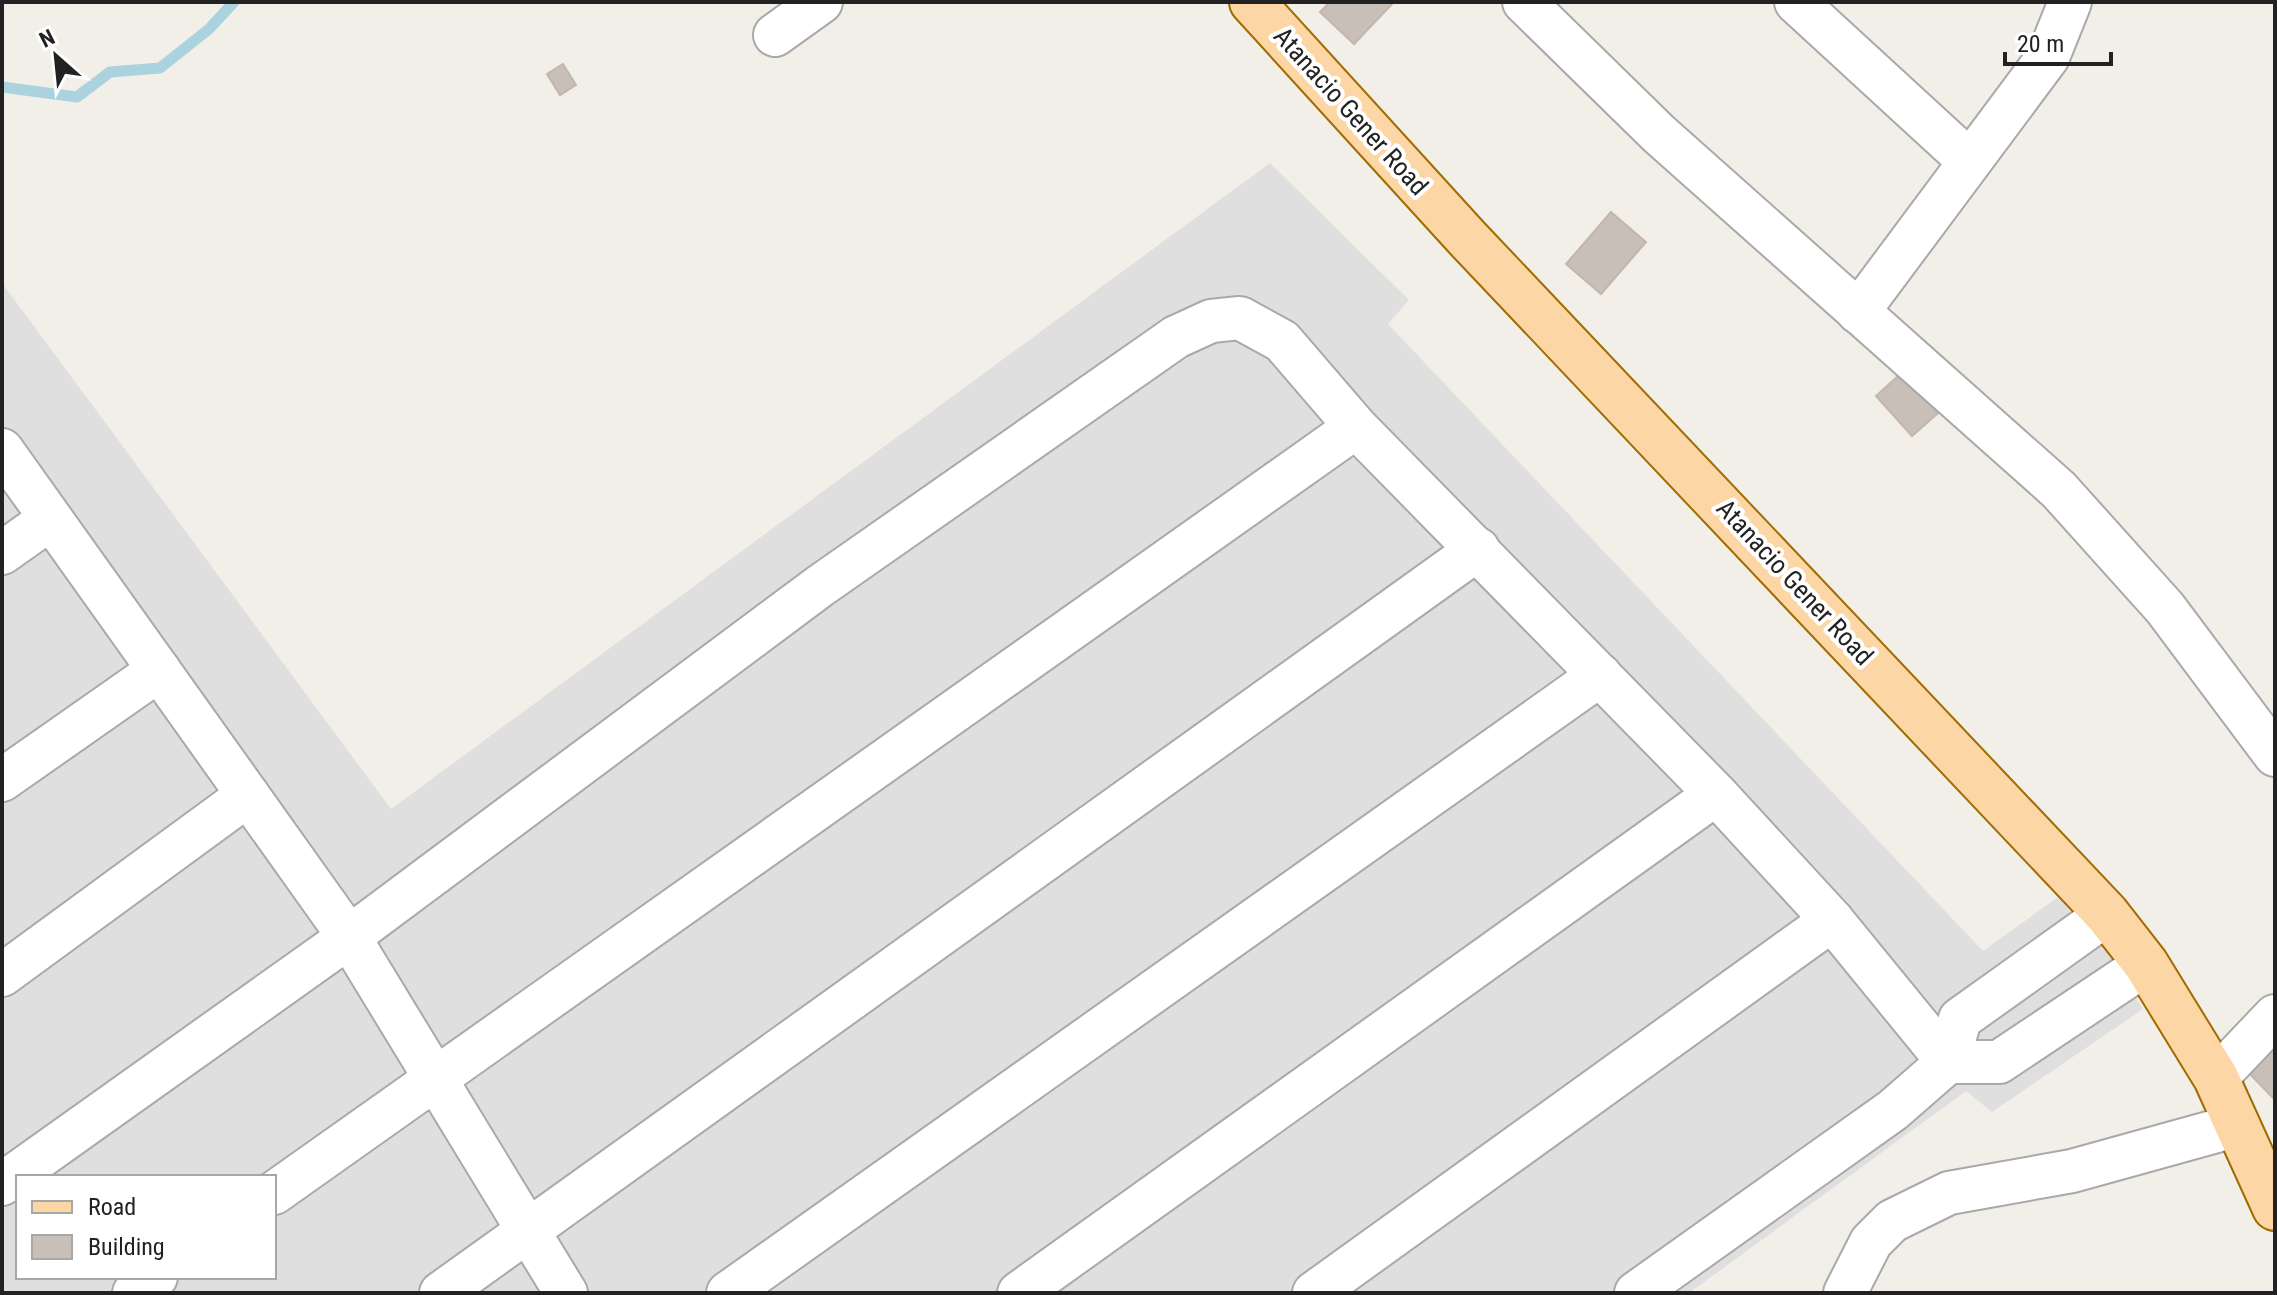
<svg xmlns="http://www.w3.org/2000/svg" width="2277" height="1295" font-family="'Roboto Condensed',sans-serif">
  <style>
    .residential { fill: #e0dfdf; fill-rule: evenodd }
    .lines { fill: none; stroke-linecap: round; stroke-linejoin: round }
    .stream { stroke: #aad3df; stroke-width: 11 }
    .building { fill: #c7bfb8; stroke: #c4b6ab; stroke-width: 2 }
    .minor-casing { stroke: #a9a9a9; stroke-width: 46 }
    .major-casing { stroke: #a06b00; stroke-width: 48 }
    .minor { stroke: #fff; stroke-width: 42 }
    .major { stroke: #fcd6a4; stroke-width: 44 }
    .labels { text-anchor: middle; stroke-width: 8; stroke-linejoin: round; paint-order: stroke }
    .street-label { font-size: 26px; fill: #222; stroke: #fff }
  </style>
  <rect width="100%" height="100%" fill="#f2efe9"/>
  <path class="residential" d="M1270,163L1409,300L1388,324L1983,951L2068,890L2143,1009L1992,1112L1966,1091L1689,1293H2V283L391,809ZM18,1177H274V1277H18Z"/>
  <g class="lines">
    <path class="stream" d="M2,87L77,97L110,72L160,68L209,29L234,2"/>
  </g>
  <g class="building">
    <path d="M1330,2H1392L1393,3L1354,44L1320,12Z"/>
    <path d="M563,64L576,85L560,95L547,74Z"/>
    <path d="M1611,212L1646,242L1601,294L1566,264Z"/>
    <path d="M1908,367L1945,407L1912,436L1876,396Z"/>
    <path d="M2275,1044V1100L2247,1071Z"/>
  </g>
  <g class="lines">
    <defs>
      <g id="minor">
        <path d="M1524,2L1659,134L2059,490L2165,608L2275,755"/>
        <path d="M1796,2L1968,160"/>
        <path d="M775,35L821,2"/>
        <path d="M1858,312L2048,57L2070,2"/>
        <path d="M2,450L349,937L566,1293"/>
        <path d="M2,553L50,519"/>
        <path d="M2,780L159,670"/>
        <path d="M2,975L248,795"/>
        <path d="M1948,1062H1999L2146,964"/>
        <path d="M2216,1078L2275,1016"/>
        <path d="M2,1184L349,937L820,586L1176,337L1211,321L1240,318L1282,341L1356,427L1716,794L1832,920L1948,1062"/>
        <path d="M274,1193L1356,427"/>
        <path d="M134,1293L156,1277"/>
        <path d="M441,1293L1478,549"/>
        <path d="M728,1293L1600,675"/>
        <path d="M1019,1293L1716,794"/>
        <path d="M1314,1293L1832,920"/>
        <path d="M1636,1293L1893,1110L1948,1062L1960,1019L2107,914"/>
        <path d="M1845,1293L1871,1242L1892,1221L1949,1193L2072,1171L2238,1125"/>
      </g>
      <path id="major" d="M1252,2L1467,238L2107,914L2146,964L2216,1078L2275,1208"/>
    </defs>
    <use href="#minor" class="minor-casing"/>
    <use href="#major" class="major-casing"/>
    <use href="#minor" class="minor"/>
    <use href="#major" class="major"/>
  </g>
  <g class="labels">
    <g class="street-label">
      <text transform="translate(1351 111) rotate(48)" y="9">Atanacio Gener Road</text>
      <text transform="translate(1795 582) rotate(47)" y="9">Atanacio Gener Road</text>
    </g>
  </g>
  <rect width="2277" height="1295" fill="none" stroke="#222222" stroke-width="8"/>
  <rect x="16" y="1175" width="260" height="104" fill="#ffffff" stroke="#a7a7a7" stroke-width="2"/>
  <rect x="32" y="1201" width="40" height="12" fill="#fcd6a4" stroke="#a7a7a7" stroke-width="2"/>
  <text x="88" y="1215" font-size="24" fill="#222222">Road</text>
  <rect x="32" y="1235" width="40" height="24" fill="#c7bfb8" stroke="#a7a7a7" stroke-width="2"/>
  <text x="88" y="1255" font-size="24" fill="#222222">Building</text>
  <g transform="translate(56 56) rotate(333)" stroke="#ffffff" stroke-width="6" paint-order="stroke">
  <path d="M0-6L14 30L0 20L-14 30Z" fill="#222222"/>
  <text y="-12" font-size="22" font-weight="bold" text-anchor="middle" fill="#222222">N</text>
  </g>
  <path d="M2005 52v12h106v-12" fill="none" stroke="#222222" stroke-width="4"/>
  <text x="2017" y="52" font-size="24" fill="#222222" stroke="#ffffff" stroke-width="6" paint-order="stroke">20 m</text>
</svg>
